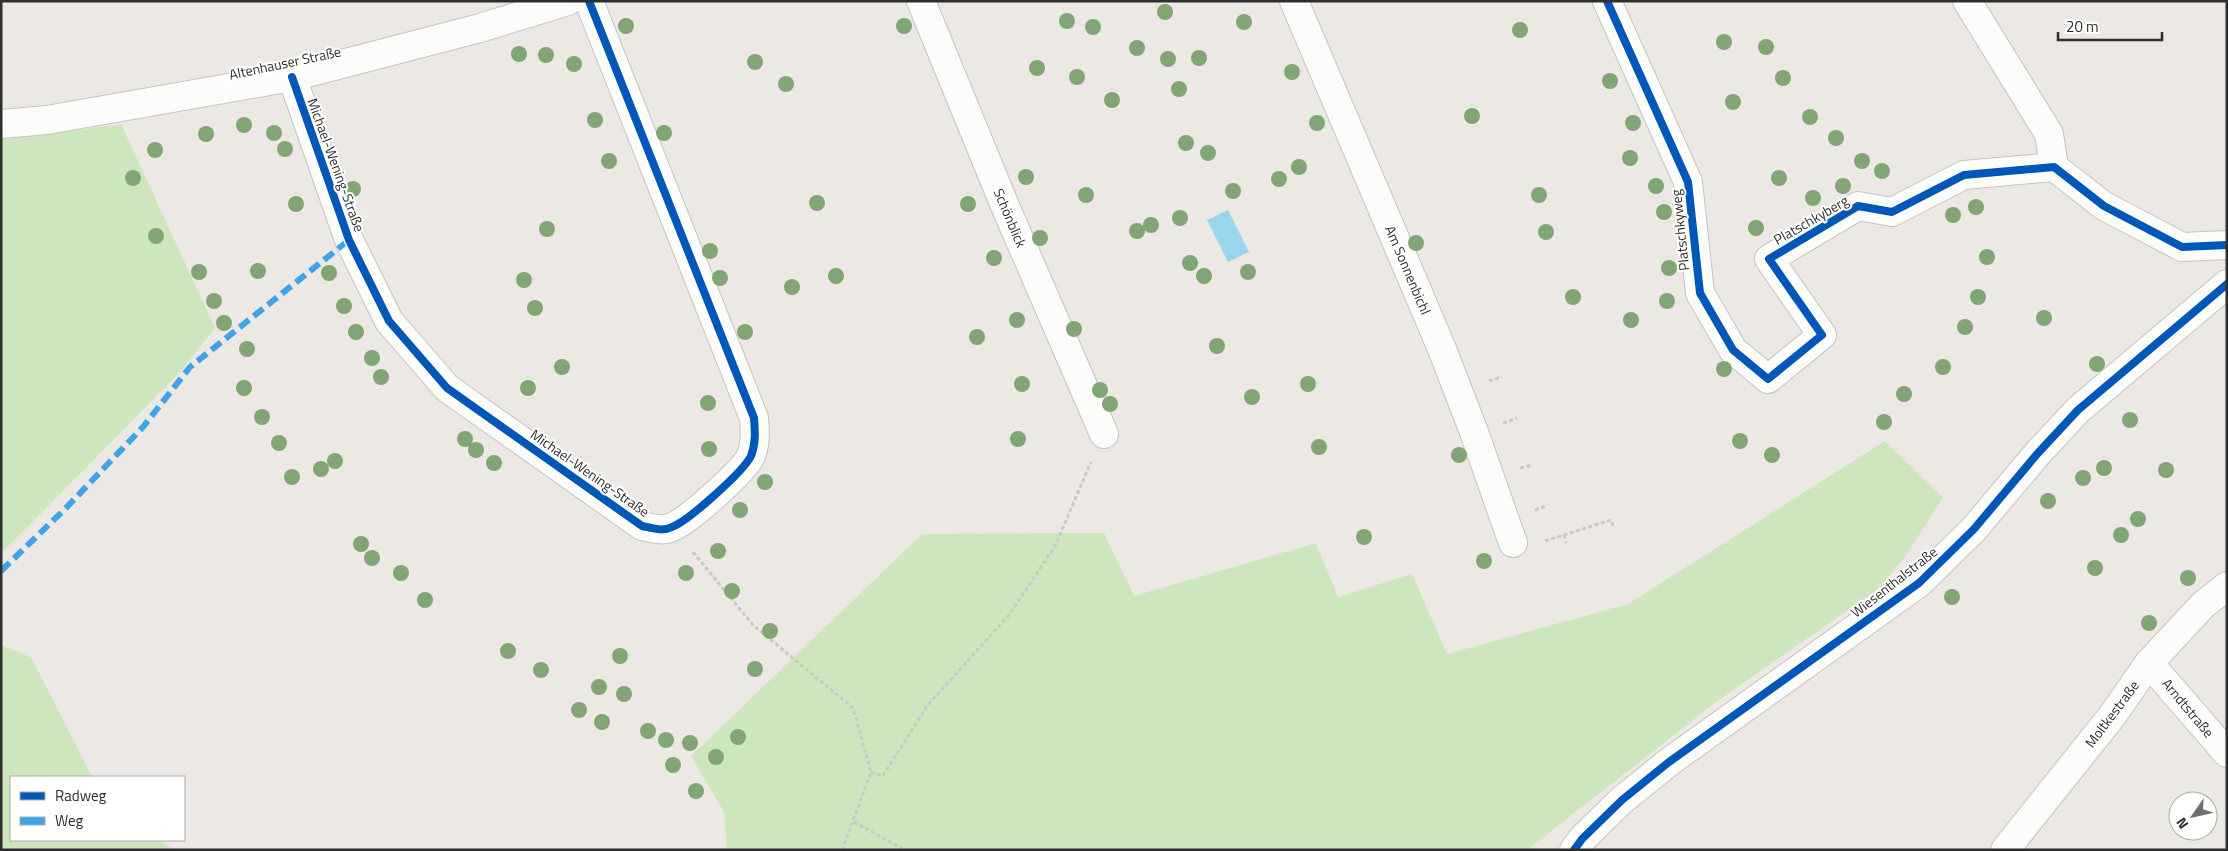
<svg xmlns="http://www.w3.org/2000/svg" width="2228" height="851" font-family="'Titillium Web',sans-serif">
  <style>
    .green { fill: #cee6be }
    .water { fill: #99d6ec }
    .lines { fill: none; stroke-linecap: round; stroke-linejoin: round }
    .minor-casing { stroke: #c5c4c5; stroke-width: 30 }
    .path { stroke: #c9c9c8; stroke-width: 3; stroke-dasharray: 4 2.5; stroke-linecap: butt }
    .minor { stroke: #fcfcfb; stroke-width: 28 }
    .quiet { stroke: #3ea3eb; stroke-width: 6; stroke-dasharray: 12 6; stroke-linecap: butt }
    .cycleway-casing { stroke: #fff; stroke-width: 11 }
    .cycleway { stroke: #0057b8; stroke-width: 8 }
    .tree { fill: #82a575 }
    .labels { text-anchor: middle; stroke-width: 4; stroke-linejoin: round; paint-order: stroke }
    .street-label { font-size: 14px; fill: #2e2e2e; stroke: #fff }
  </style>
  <rect width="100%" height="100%" fill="#ece8e4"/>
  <g class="green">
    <path d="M121,124L215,328L180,372L1,554V138L44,135Z"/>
    <path d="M1885,441L1943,498L1905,557L1887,579L1874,592L1716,702L1527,850H727L724,812L691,756L922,534L1104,533L1134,596L1316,543L1338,597L1412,574L1447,654L1628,604Z"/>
    <path d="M1,645L31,657L92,777H11V840H159L174,850H1Z"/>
  </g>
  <path class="water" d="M1228,210L1249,252L1228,262L1207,220Z"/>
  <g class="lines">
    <defs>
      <g id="minor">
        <path d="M921,1L1005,206L1104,434"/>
        <path d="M1294,1L1442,349L1474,432L1513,543"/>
        <path d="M1607,1L1688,182L1700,293L1733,350L1768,379L1822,335L1769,259L1858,206L1892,212L1964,175L2054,167L2104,206L2182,247L2227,245"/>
        <path d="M1967,1L2049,134L2054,167"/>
        <path d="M292,77L349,240L389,321L447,388L642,526C652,528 662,532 672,527C688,521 743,472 751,456C756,443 755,431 754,418L589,1"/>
        <path d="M1,124L47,120L292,77L480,28L568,1"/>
        <path d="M2149,663L2227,753"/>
        <path d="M1574,850L1582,839L1622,800L1669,762L1919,583L1974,529L2038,453L2078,410L2227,284"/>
        <path d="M2005,850L2112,716L2149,663L2203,605L2227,586"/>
      </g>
    </defs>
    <use href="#minor" class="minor-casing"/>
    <g class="path">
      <path d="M1489,381L1502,377"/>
      <path d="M1503,423L1517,418"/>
      <path d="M1520,468L1532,465"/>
      <path d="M1535,510L1546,506"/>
      <path d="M1564,535L1566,543"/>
      <path d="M1545,541L1611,520L1614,527"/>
      <path d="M693,552L753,625L853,708L871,772L842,850"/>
      <path d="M871,772L883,776L927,706L1009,615L1055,546L1091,462"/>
      <path d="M854,822L905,850"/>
    </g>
    <use href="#minor" class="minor"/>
    <path class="quiet" d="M1,571L65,509L143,427L190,367L349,240"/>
    <defs>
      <g id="cycleway">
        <path d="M1607,1L1688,182L1700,293L1733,350L1768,379L1822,335L1769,259L1858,206L1892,212L1964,175L2054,167L2104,206L2182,247L2227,245"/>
        <path d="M292,77L349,240L389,321L447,388L642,526C652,528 662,532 672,527C688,521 743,472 751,456C756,443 755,431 754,418L589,1"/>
        <path d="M1574,850L1582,839L1622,800L1669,762L1919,583L1974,529L2038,453L2078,410L2227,284"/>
      </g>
    </defs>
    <use href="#cycleway" class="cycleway-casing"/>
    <use href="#cycleway" class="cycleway"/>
  </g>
  <g class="tree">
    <circle cx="1165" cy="12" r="8"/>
    <circle cx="1067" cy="21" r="8"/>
    <circle cx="1244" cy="22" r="8"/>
    <circle cx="626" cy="26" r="8"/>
    <circle cx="904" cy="26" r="8"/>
    <circle cx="1093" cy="27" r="8"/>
    <circle cx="1520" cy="30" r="8"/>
    <circle cx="1724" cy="42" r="8"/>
    <circle cx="1766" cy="47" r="8"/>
    <circle cx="1137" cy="48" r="8"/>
    <circle cx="519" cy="54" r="8"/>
    <circle cx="546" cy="55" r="8"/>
    <circle cx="1199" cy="58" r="8"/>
    <circle cx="1168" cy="59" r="8"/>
    <circle cx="755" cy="62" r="8"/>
    <circle cx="574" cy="64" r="8"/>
    <circle cx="1037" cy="68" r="8"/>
    <circle cx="1292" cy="72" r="8"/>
    <circle cx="1077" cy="77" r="8"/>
    <circle cx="1783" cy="78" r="8"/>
    <circle cx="1610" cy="81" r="8"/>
    <circle cx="786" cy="84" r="8"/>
    <circle cx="1179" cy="89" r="8"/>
    <circle cx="1112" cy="100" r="8"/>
    <circle cx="1733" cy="102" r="8"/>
    <circle cx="1472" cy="116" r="8"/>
    <circle cx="1810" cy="117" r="8"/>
    <circle cx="595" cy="120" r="8"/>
    <circle cx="1317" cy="123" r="8"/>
    <circle cx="1633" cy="123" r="8"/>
    <circle cx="244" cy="125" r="8"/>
    <circle cx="274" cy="133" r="8"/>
    <circle cx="664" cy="133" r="8"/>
    <circle cx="206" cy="134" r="8"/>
    <circle cx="1836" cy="138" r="8"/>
    <circle cx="1186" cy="143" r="8"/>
    <circle cx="285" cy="149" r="8"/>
    <circle cx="155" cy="150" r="8"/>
    <circle cx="1208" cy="153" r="8"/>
    <circle cx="1630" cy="158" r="8"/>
    <circle cx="609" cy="161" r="8"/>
    <circle cx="1862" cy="161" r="8"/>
    <circle cx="1299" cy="167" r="8"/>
    <circle cx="1882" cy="171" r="8"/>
    <circle cx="1026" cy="177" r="8"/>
    <circle cx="133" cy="178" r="8"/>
    <circle cx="1779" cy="178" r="8"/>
    <circle cx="1279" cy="179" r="8"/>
    <circle cx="1656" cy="186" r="8"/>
    <circle cx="1843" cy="186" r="8"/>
    <circle cx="353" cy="189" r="8"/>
    <circle cx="1233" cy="191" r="8"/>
    <circle cx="1086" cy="195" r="8"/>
    <circle cx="1539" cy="195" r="8"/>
    <circle cx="1813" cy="198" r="8"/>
    <circle cx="817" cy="203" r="8"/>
    <circle cx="296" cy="204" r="8"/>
    <circle cx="968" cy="204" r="8"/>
    <circle cx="1976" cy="207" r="8"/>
    <circle cx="1664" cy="212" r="8"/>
    <circle cx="1953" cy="215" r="8"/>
    <circle cx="1180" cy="218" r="8"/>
    <circle cx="1151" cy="225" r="8"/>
    <circle cx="1756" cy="228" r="8"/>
    <circle cx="547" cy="229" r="8"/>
    <circle cx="1137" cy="231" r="8"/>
    <circle cx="1546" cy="232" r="8"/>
    <circle cx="156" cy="236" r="8"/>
    <circle cx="1040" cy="238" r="8"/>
    <circle cx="1416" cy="243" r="8"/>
    <circle cx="710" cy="251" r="8"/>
    <circle cx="1987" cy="257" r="8"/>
    <circle cx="994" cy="258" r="8"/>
    <circle cx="1190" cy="263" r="8"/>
    <circle cx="1669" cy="268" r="8"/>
    <circle cx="258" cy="271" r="8"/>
    <circle cx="199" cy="272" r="8"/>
    <circle cx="1248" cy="272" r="8"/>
    <circle cx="329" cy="273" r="8"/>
    <circle cx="836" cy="276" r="8"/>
    <circle cx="1204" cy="276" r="8"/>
    <circle cx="720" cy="278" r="8"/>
    <circle cx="524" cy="280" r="8"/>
    <circle cx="792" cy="287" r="8"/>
    <circle cx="1573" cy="297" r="8"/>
    <circle cx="1978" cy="297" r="8"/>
    <circle cx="214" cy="301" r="8"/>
    <circle cx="1667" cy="301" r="8"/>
    <circle cx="344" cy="306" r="8"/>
    <circle cx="535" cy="308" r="8"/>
    <circle cx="2044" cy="318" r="8"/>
    <circle cx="1017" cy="320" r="8"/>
    <circle cx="1631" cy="320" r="8"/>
    <circle cx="224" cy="323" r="8"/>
    <circle cx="1965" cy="327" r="8"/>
    <circle cx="1074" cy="329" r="8"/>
    <circle cx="356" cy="332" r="8"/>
    <circle cx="745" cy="332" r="8"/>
    <circle cx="977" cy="337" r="8"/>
    <circle cx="1217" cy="346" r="8"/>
    <circle cx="247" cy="349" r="8"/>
    <circle cx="372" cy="358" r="8"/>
    <circle cx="2097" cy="364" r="8"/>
    <circle cx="562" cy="367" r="8"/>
    <circle cx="1943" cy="367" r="8"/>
    <circle cx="1724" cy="369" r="8"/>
    <circle cx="381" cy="377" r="8"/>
    <circle cx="1022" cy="384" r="8"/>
    <circle cx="1308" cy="384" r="8"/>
    <circle cx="244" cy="388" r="8"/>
    <circle cx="528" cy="388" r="8"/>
    <circle cx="1100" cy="390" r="8"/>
    <circle cx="1904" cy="394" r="8"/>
    <circle cx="1252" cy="397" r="8"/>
    <circle cx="708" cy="403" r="8"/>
    <circle cx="1110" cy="404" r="8"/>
    <circle cx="262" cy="417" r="8"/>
    <circle cx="2130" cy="420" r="8"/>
    <circle cx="1884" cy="422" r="8"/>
    <circle cx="465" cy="439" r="8"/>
    <circle cx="1018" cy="439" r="8"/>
    <circle cx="1740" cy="441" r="8"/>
    <circle cx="279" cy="443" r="8"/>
    <circle cx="1319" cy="447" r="8"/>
    <circle cx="709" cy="449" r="8"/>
    <circle cx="476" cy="450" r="8"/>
    <circle cx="1459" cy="455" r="8"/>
    <circle cx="1772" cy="455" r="8"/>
    <circle cx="335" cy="461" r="8"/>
    <circle cx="494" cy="463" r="8"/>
    <circle cx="2104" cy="468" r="8"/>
    <circle cx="321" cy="469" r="8"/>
    <circle cx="2166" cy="470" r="8"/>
    <circle cx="292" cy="477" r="8"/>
    <circle cx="2083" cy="478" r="8"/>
    <circle cx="765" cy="482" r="8"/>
    <circle cx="2048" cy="501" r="8"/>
    <circle cx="740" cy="510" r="8"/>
    <circle cx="2138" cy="519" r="8"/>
    <circle cx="2121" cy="535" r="8"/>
    <circle cx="1364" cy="537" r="8"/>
    <circle cx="361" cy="544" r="8"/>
    <circle cx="718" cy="551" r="8"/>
    <circle cx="372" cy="558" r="8"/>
    <circle cx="1484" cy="561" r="8"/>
    <circle cx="2095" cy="568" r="8"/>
    <circle cx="401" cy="573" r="8"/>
    <circle cx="686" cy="573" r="8"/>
    <circle cx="2188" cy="578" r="8"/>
    <circle cx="732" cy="591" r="8"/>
    <circle cx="1952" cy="597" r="8"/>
    <circle cx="425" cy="600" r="8"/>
    <circle cx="2149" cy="623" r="8"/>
    <circle cx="770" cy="631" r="8"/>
    <circle cx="508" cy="651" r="8"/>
    <circle cx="620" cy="656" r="8"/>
    <circle cx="755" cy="669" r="8"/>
    <circle cx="541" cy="670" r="8"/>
    <circle cx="599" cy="687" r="8"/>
    <circle cx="624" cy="694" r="8"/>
    <circle cx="579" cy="710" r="8"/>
    <circle cx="602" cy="722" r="8"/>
    <circle cx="648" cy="731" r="8"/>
    <circle cx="738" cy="737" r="8"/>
    <circle cx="666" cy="740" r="8"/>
    <circle cx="690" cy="743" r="8"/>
    <circle cx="716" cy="757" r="8"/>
    <circle cx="673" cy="765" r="8"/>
    <circle cx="696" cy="791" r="8"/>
  </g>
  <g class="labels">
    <g class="street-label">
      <text transform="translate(285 63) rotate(-12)" y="5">Altenhauser Straße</text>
      <text transform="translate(336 165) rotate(70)" y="5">Michael-Wening-Straße</text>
      <text transform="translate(1010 218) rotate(67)" y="5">Schönblick</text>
      <text transform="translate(1811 220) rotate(-30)" y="5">Platschkyberg</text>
      <text transform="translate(1680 230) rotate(-96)" y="5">Platschkyweg</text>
      <text transform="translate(1408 270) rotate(67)" y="5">Am Sonnenbichl</text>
      <text transform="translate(590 473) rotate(35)" y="5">Michael-Wening-Straße</text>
      <text transform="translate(1894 582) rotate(-38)" y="5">Wiesenthalstraße</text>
      <text transform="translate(2188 708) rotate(50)" y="5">Arndtstraße</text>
      <text transform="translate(2112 714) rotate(-53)" y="5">Moltkestraße</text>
    </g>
  </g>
  <rect width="2228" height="851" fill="none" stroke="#2e2e2e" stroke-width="5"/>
  <rect x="10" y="776" width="175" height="65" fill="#ffffff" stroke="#ababab"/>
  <rect x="20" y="792" width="25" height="8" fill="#0057b8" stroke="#ababab"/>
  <text x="55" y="801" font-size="15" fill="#2e2e2e">Radweg</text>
  <rect x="20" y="817" width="25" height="8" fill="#3ea3eb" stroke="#ababab"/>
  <text x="55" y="826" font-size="15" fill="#2e2e2e">Weg</text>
  <g transform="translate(2193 816) rotate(236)"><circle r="24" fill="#ffffff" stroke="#ababab"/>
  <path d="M0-4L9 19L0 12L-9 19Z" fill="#706f6e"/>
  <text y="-8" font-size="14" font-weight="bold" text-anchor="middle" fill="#2e2e2e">N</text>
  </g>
  <path d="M2058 32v8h104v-8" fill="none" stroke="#2e2e2e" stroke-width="2.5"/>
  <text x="2066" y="32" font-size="15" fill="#2e2e2e" stroke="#ffffff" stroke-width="4" paint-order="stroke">20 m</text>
</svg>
